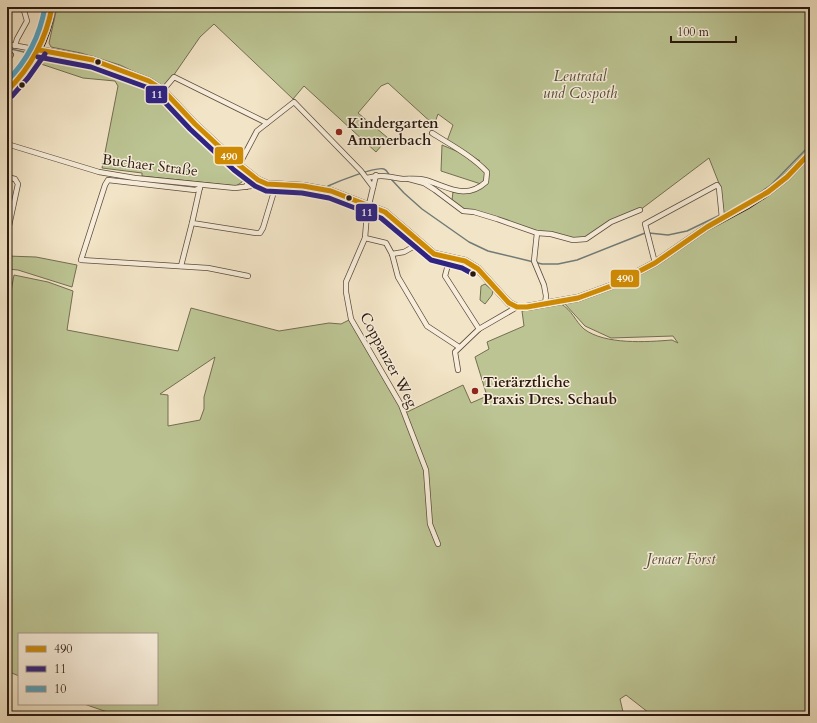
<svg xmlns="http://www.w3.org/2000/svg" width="817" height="723" font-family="Cardo,serif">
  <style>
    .green { fill: #bcc493; stroke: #736e51; fill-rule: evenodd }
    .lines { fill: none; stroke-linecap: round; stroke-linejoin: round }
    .stream { stroke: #707b77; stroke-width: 1.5 }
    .street-casing { stroke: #5c4c3d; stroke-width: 6 }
    .secondary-casing { stroke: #2a190f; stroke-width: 8 }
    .street { stroke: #f7edda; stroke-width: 4.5 }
    .secondary { stroke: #f7edda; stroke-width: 6 }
    .bus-1-casing { stroke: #f7edda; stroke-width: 8 }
    .bus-2-casing { stroke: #f7edda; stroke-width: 8 }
    .bus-3-casing { stroke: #f7edda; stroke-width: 8 }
    .bus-1 { stroke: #ce8a03; stroke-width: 5 }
    .bus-2 { stroke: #2f2483; stroke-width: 5 }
    .bus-3 { stroke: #51a3c5; stroke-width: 5 }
    .bus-dot { fill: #2a190f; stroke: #f7edda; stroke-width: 1.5 }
    .poi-dot { fill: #8f2418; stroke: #f7edda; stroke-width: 1.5 }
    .labels { text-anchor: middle; stroke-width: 3; stroke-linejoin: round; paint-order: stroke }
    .park-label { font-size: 15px; font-style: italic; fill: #564c37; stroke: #f7edda }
    .poi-label { font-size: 15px; font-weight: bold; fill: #2a190f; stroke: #f7edda; text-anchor: start }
    .street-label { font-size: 15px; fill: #2a190f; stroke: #f7edda }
    .line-badge { stroke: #f7edda; stroke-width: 1.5 }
    .badge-label { font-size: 11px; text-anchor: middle; font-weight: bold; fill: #fff }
  </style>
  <rect width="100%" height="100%" fill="#f2e4c6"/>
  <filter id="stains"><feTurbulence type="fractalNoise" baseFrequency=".005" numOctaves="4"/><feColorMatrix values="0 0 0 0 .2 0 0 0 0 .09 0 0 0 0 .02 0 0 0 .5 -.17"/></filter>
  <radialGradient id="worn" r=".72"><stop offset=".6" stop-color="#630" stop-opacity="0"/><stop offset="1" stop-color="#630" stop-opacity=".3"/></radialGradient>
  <g class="green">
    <path d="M57,7H810V150C784,177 758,199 724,215L720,186L709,158L640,210L611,222L584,239L537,233L463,210L452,200L453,192L469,191L484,185L441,171L442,145L480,161L447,141L453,125L438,114L434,125L388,83L381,86L358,113L388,138L376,152L304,86L293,99L214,24L200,37L169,82L164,86L120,65L81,53L51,47L49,43Z"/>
    <path d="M45,56L86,62L118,71L163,91L187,120L245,175L242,182L236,186L142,176V173L102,168L118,86L115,81L83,78L38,63L40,59Z"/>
    <path d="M810,156V716H653L626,695L620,699L624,716H119L84,704H157V634H19V676L7,671V313L14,275L48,282L73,291L67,330L178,351L191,308L279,331L329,323L341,324L351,319L396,398L403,414L463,385L471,403L487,396L475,357L489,349L487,342L524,326L522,311L561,304C572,310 575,321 584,329C605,345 647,342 672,340L678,343L673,336L611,338L585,326L564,303L612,288L707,228L749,207ZM215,357L204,397V409L200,420L168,426V395L160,394Z"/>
    <path d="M7,256L36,257L77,265L72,287L18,270L7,269Z"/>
    <path d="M485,284L493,291L492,295L485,304L480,300L481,286Z"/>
  </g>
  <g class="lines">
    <g class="stream">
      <path d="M7,48L24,52"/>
      <path d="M46,57L104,69L150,87L163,97L180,118L241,179"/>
      <path d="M391,179L404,193L422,209L469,242L488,251L542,264H558L577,260L645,233"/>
      <path d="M328,186C337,182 376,166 384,169C387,170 388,173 390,176"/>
      <path d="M649,233L668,235L687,231L745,203L771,185L810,145"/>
    </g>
    <defs>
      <g id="street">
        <path d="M7,44L39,50"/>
        <path d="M15,46L17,39L27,21L23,7"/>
        <path d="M7,53L11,55"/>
        <path d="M163,90L174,77L267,123"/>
        <path d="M7,144L99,172L135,178L235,188L267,184"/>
        <path d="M239,165L257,131L294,102L361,171L373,187"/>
        <path d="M376,175L367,213L365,238L346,282V292L351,319L401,405L426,470L430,524L438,544"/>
        <path d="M7,177L15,179L18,184L7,235"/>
        <path d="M367,178C382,174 389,177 403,179C411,179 418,178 425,180C447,186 465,201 486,182L487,172C472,156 451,145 432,133"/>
        <path d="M409,179L424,183L435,190L463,211L474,212L497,219L537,233L551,234L573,240L586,239L611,222L640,210"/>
        <path d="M200,187L192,223L256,233H260L263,228L276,185"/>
        <path d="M246,187L251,175"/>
        <path d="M200,188L195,190L108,180L105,185L81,260L208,268L248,276"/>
        <path d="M7,204L13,206"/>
        <path d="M537,233L534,261L544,285L546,296L545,304"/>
        <path d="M365,238L386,243L392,254L398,277L427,326L459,347"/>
        <path d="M392,254L404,252L420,243"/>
        <path d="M450,257L445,276L479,329"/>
        <path d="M655,263L645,224L717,185L719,188L722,218"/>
        <path d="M181,266L192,223"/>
        <path d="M458,370L455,352L479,329L517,307"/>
      </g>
      <g id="secondary">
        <path d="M39,50L93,60L149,81L163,90L195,124L239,165L258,180L267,184L303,186L331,191L385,212L434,254L465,261L478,269L509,303L517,307H527L578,298L611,286L655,263L707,227L748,205L768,192L787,177L810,153"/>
        <path d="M7,91C31,69 48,39 52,7"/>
      </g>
    </defs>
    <use href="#street" class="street-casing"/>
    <use href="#secondary" class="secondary-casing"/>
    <use href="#street" class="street"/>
    <use href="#secondary" class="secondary"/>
    <defs>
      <g id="bus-1">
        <path d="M39,50L93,60L149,81L163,90L195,124L239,165L258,180L267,184L303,186L331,191L385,212L434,254L465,261L478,269L509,303L517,307H527L578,298L611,286L655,263L707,227L768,192L787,177L810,153"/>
        <path d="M7,91C31,67 46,40 52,7"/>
      </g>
      <g id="bus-2">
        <path d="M38,57L91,67L146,87L158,95L190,129L234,170L255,186L266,191L302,193L329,198L381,218L431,260L462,268L473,274"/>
        <path d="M12,96L28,78L45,54"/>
      </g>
      <path id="bus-3" d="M7,81C27,61 40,35 45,7"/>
    </defs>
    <use href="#bus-1" class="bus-1-casing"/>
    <use href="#bus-2" class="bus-2-casing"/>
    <use href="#bus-3" class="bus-3-casing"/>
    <use href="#bus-1" class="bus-1"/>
    <use href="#bus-2" class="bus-2"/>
    <use href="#bus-3" class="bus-3"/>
  </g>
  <g class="bus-dot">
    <circle cx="98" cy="62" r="3.5"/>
    <circle cx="22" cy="85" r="3.5"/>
    <circle cx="349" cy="198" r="3.5"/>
    <circle cx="473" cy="274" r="3.5"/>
  </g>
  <g class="poi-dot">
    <circle cx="339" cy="132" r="4"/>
    <circle cx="475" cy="391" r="4"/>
  </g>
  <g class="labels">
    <g class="park-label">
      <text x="580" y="81">Leutratal<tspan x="580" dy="17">und Cospoth</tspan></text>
      <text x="681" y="564">Jenaer Forst</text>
    </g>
    <g class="poi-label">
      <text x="347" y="128">Kindergarten<tspan x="347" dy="17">Ammerbach</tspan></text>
      <text x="483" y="387">Tierärztliche<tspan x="483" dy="17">Praxis Dres. Schaub</tspan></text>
    </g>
    <g class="street-label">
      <text transform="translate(150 165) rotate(7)" y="5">Buchaer Straße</text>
      <text transform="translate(389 360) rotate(62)" y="5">Coppanzer Weg</text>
    </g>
  </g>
  <g class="line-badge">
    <rect x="145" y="85" width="23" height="19" rx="4" fill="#2f2483"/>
    <rect x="214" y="146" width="30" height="19" rx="4" fill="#ce8a03"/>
    <rect x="355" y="203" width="23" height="19" rx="4" fill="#2f2483"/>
    <rect x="610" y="269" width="30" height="19" rx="4" fill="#ce8a03"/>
  </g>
  <g class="badge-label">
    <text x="157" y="98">11</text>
    <text x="229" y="160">490</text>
    <text x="367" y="216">11</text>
    <text x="625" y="282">490</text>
  </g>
  <rect width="817" height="723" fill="none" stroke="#f2e4c6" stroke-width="24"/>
  <rect x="8" y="8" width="801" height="707" fill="none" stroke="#2a190f" stroke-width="2"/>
  <rect x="12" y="12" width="793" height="699" fill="none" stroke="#2a190f"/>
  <rect x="18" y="633" width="140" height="72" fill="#f7edda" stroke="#a59889"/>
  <rect x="26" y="646" width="20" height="6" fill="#ce8a03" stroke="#a59889"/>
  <text x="54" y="653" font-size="12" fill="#2a190f">490</text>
  <rect x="26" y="666" width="20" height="6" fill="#2f2483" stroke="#a59889"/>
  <text x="54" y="673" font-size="12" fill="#2a190f">11</text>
  <rect x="26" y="686" width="20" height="6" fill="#51a3c5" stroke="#a59889"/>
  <text x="54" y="693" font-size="12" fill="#2a190f">10</text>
  <path d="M671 36v6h65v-6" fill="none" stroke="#2a190f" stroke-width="2"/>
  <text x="677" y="36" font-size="12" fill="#2a190f" stroke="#f7edda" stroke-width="3" paint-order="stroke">100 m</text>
  <rect width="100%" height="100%" filter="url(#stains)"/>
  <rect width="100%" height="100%" fill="url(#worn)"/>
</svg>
